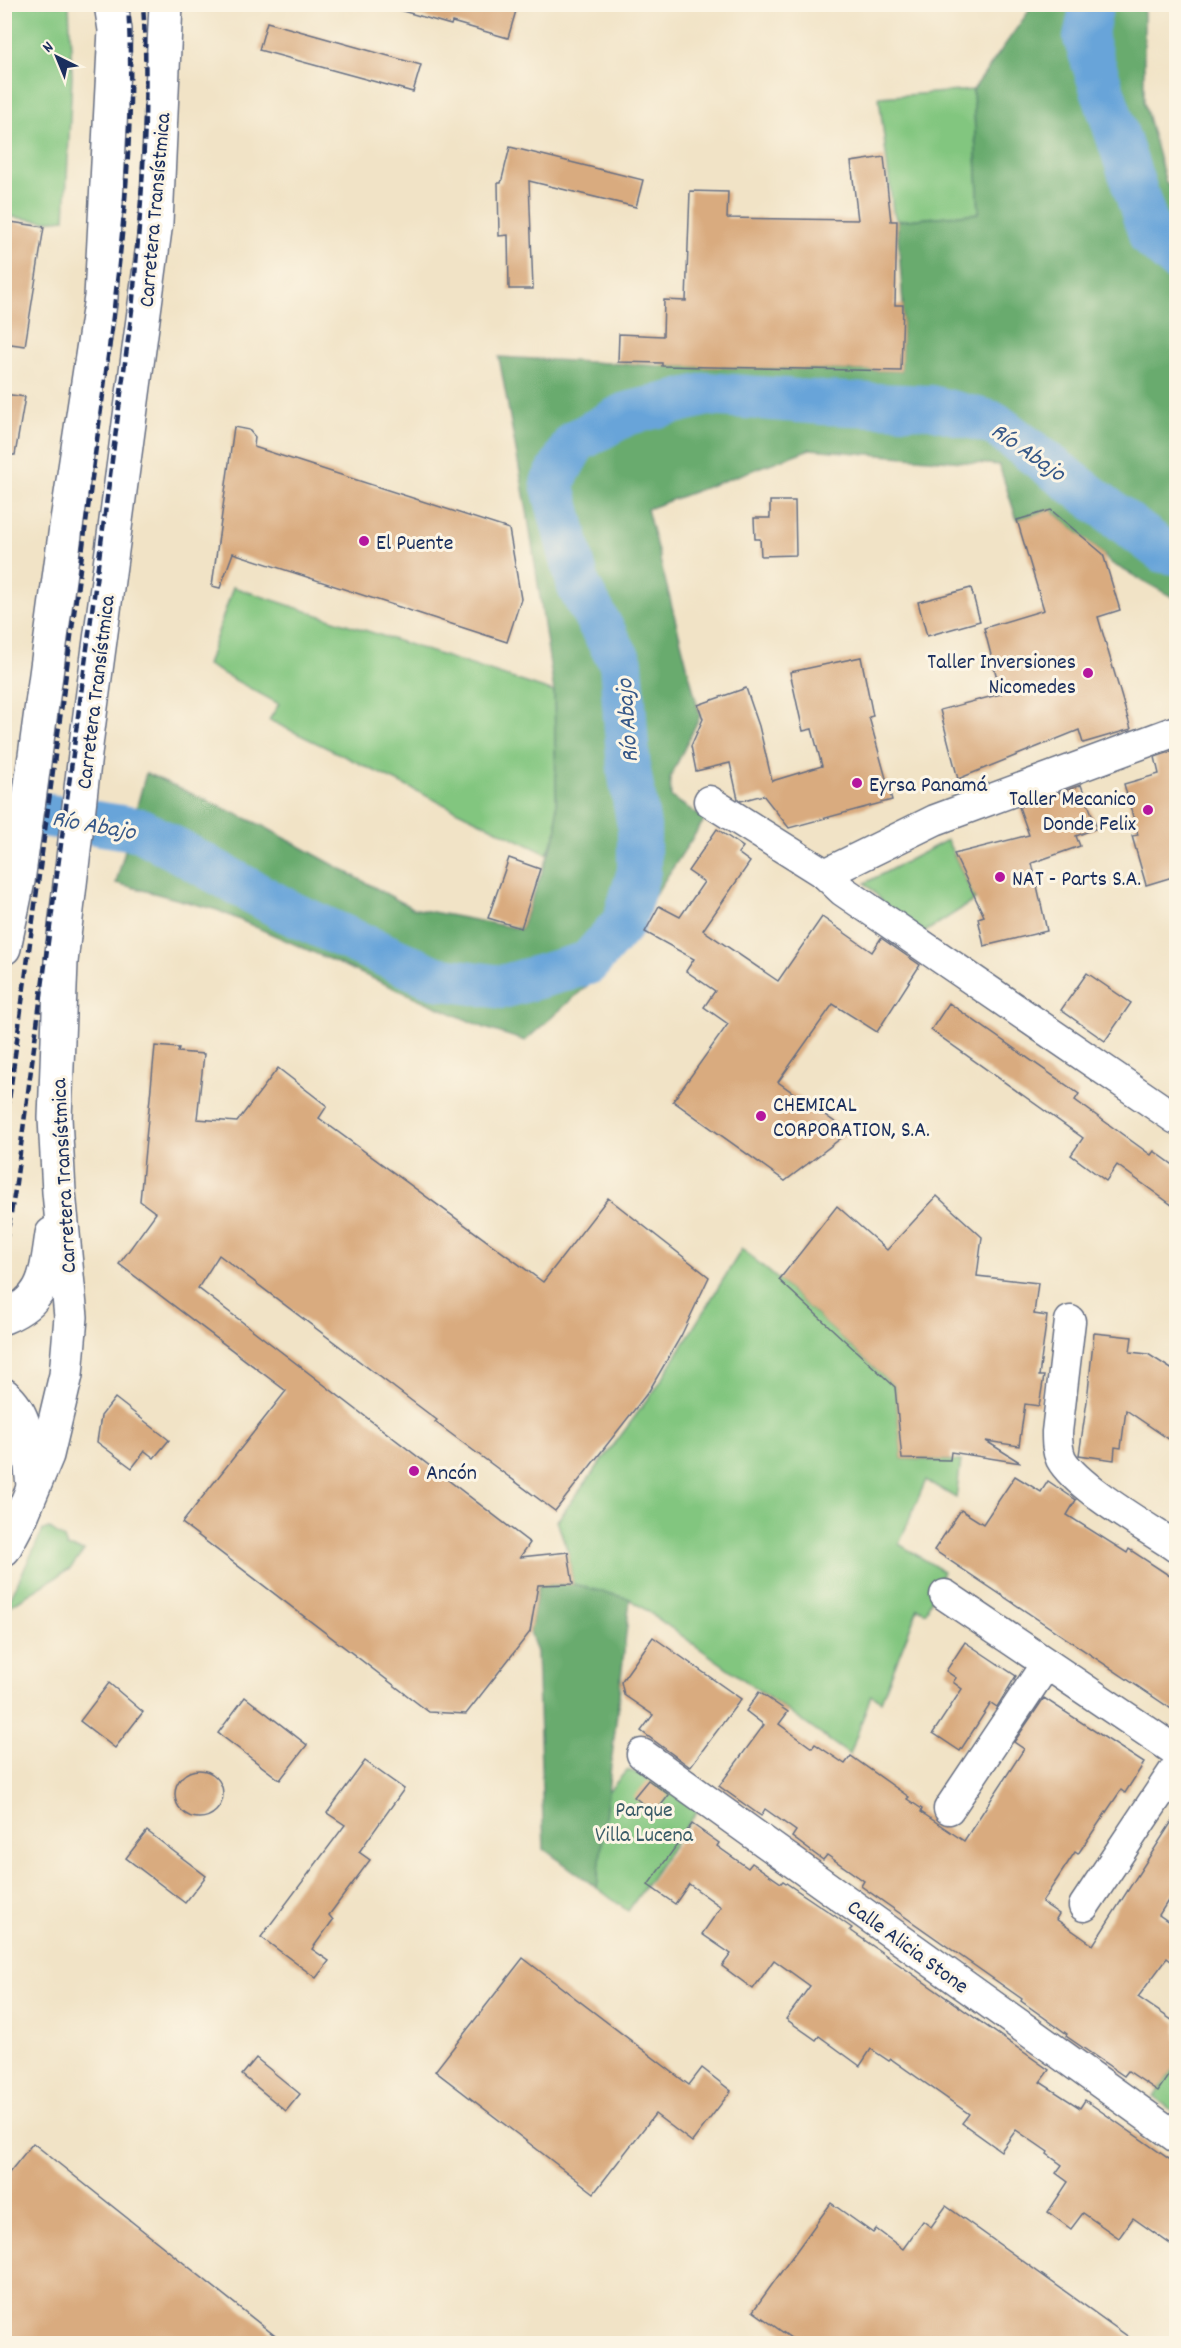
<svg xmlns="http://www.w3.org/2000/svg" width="1181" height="2348" font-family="Dekko,sans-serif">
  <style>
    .green { fill: #82c67f; stroke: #4e7a6e; stroke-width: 1.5 }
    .forest { fill: #69ab6e; stroke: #426d66; stroke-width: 1.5 }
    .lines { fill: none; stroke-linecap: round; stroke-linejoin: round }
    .river { stroke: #68a4d9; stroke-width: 44 }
    .building { fill: #d9ab7f }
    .minor-casing { stroke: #666e82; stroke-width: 33 }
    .major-casing { stroke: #666e82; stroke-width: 36 }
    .minor { stroke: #fff; stroke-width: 30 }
    .major { stroke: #fff; stroke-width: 33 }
    .rail { stroke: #1b2f5e; stroke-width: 4.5; stroke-dasharray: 9 4.5; stroke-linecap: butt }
    .poi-dot { fill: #b5179e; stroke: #fcf5e5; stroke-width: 2 }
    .labels { text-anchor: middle; stroke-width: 6; stroke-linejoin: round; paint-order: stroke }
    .street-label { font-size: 22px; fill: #1b2f5e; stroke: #fcf5e5 }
    .poi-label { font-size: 22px; fill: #1b2f5e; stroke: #fcf5e5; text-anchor: start }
    .park-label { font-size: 22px; fill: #3a5c68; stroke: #fcf5e5 }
    .water-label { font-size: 24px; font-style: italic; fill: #365889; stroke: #fcf5e5 }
  </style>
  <rect width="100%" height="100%" fill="#fcf5e5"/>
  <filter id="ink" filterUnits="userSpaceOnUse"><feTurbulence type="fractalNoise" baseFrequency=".0167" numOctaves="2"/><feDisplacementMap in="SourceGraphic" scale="12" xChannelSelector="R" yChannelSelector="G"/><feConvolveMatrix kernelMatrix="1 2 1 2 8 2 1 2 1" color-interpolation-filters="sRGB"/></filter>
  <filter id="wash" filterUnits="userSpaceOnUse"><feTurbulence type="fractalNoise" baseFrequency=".008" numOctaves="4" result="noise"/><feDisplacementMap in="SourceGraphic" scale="24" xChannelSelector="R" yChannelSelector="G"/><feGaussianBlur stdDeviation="1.35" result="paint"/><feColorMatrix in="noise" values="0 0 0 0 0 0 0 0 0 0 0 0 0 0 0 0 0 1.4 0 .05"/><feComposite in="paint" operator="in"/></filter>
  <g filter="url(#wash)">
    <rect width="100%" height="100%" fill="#f1e3c6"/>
    <g class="green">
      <path d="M5,4L69,5L72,76L65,219L43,221L5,216Z"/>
      <path d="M973,90L979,213L897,221L893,211L879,97Z"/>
      <path d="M233,587L554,692L557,831L547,854L269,720L279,704L207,665Z"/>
      <path d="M947,840L975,900L917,937L865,883Z"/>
      <path d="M742,1249L779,1280L895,1387L902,1459L961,1461L956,1498L926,1480L899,1544L943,1571L926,1612L918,1608L881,1701L871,1695L850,1755L630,1599L573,1584L568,1552L557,1521L657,1387Z"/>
      <path d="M49,1528L64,1539L67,1547L84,1551L70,1569L5,1609L43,1530Z"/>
      <path d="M627,1770L650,1777L698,1810L628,1911L597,1888L607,1793Z"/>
      <path d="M1176,2064V2113L1154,2097Z"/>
    </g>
    <g class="forest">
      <path d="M1027,5H1144V102L1166,183L1176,194V599L1109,562L1103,554L1051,510L1017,520L999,465L810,449L647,509L700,716L670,778L671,797L705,819L607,968L525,1041L485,1028L217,910L116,883L146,773L263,826L412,908L521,929L557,831L554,692L527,511L499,357L662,366L901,371L903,305L897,221L979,213L973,90L1029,11Z"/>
      <path d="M539,1583L542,1585L573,1584L630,1599L597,1888L544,1849L537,1652L530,1632Z"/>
    </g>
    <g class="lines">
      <g class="river">
        <path d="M1092,4L1085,38L1151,237L1176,259"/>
        <path d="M4,809L141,830L289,912L436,978L502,987L588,963L624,922L639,871V826L629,771L621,663L579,587L552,483L575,442L626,414L708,394L823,403L931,407L994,423L1163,551L1176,553"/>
      </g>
    </g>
    <g id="blocks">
      <g class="building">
        <path d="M400,4H518L508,38L452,22L451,25L399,10Z"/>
        <path d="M267,22L421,65L413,92L259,50Z"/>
        <path d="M510,147L643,180L636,207L529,181L533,289H509L508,235L499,236L498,183H501Z"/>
        <path d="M884,157L891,221H897L895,305H903L901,371L662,366V363L618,362L619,334L663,336L664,300L686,301L690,191L728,192L727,218L858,220L851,162Z"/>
        <path d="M4,221L44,227L25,346L4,343Z"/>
        <path d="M4,394L25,397L15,455H4Z"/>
        <path d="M234,427L249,430L255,437L254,447L509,529L521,599L507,642L233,553L220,588L212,586Z"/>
        <path d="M770,501H795L796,555L761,556L760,539H755L754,518H770Z"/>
        <path d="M1051,510L1103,554L1120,610L1098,617L1131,729L1083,743L1079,730L958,779L940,710L1001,694L984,628L1044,610L1017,520Z"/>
        <path d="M971,588L980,621L927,636L918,602Z"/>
        <path d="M861,657L873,716L869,717L892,800L789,828L763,795L741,801L738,799L730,763L696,771L691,746L703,719L698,705L746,688L759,726L772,781L822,766L812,729L803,731L790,672Z"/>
        <path d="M1176,750V876L1146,885L1132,836L1138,835L1124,784L1159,774L1155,757Z"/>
        <path d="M1081,785L1097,828L1076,836L1080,846L1032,863L1047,931L984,946L978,918L984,916L954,854L1029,835L1019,807Z"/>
        <path d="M717,829L743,847L738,853L750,862L703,930L778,981L822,917L872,952L881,938L920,965L877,1032L833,1004L778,1082L849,1132L785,1181L673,1101L728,1024L704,1007L715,991L686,971L694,959L645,932L659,906L680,917L704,882L688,871Z"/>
        <path d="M509,858L540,869L521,928L488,918Z"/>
        <path d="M1087,973L1131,1003L1105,1041L1061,1010Z"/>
        <path d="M949,1003L1079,1094L1075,1100L1151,1155L1154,1151L1176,1167V1208L1117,1165L1106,1181L1071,1155L1083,1138L931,1030Z"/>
        <path d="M155,1046L179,1048L178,1052L204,1054L197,1119L237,1122L278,1068L327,1106L319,1118L543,1282L608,1198L709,1277L681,1336L649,1391L555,1511L435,1422L437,1420L219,1255L198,1288L530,1543L520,1557L568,1552L573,1584L538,1585L530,1632L466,1714L429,1712L182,1523L286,1391L119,1264L156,1213L140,1201Z"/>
        <path d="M937,1196L982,1237L977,1276L1038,1283L1034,1314L1047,1316L1039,1376H1044L1039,1406L1025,1404L1019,1446L986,1441L1021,1463L951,1452L950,1460L902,1459L895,1387L779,1280L837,1206L887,1250Z"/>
        <path d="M1094,1333L1132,1337L1130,1352L1148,1354L1176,1372V1444L1126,1410L1121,1448L1115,1447L1114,1460L1079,1455L1087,1401Z"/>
        <path d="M115,1398L169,1440L154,1458L145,1451L132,1468L97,1442L101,1416Z"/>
        <path d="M1015,1476L1041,1492L1048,1481L1076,1500L1067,1515L1127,1553L1129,1549L1176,1580V1712L934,1550L961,1510L983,1524Z"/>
        <path d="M653,1637L741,1699L690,1767L641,1731L653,1715L624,1695L621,1682Z"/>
        <path d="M965,1642L1016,1676L997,1707L991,1703L960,1751L933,1733L962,1689L953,1682L956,1678L946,1671Z"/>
        <path d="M109,1683L143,1712L115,1748L80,1721Z"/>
        <path d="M759,1692L788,1712L779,1724L812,1748L815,1744L845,1764L851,1756L909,1797L907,1799L922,1809L921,1812L964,1841L1024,1749L1014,1742L1044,1698L1144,1763L1125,1793L1121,1790L1078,1854L1075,1852L1042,1902L1059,1914L1056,1919L1093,1945L1176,1815V1888L1159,1915L1176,1927V1965L1167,1958L1138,1997L1176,2023V2064L1158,2091L1128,2071L1124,2076L1066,2036L1067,2034L1021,2001L1022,1999L861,1886L864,1881L827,1855L823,1860L792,1837L796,1831L765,1809L761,1816L719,1786L764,1725L746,1711Z"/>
        <path d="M245,1697L307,1745L280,1780L218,1733Z"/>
        <path d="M365,1761L404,1789L359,1852L370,1860L329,1915L333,1920L312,1949L329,1961L316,1978L261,1937L345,1825L327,1813Z"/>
        <circle cx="199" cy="1794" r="24"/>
        <path d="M648,1780L669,1795L655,1813L634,1797Z"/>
        <path d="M692,1824L719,1843L717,1846L748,1868L752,1863L781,1883L783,1881L835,1916L852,1928L850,1930L1049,2070L1040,2082L1080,2108L1085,2100L1176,2164V2248L1133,2218L1119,2238L1083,2213L1071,2229L1048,2212L1068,2182L1056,2173L1062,2165L1047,2154L1048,2152L1016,2130L1001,2151L962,2123L969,2114L891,2059L889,2061L871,2049L860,2066L819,2036L816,2040L786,2019L810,1986L774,1960L753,1989L722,1966L731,1954L702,1934L721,1907L689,1884L675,1904L648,1885Z"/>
        <path d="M147,1831L206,1876L185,1903L126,1858Z"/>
        <path d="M523,1958L689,2085L702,2068L731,2091L692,2142L655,2114L594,2193L435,2071Z"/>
        <path d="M256,2058L300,2094L286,2111L242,2075Z"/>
        <path d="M33,2143L284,2343H4V2179Z"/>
        <path d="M831,2203L873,2233L876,2229L903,2249L923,2221L931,2227L946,2206L1137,2343H798L753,2311Z"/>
      </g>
    </g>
  </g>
  <g filter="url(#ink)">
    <use href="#blocks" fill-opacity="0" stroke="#666e82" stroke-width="1.5"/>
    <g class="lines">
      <defs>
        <g id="minor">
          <path d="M709,801L825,874L843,891L1176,1119"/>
          <path d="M825,874L935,820L1176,731"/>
          <path d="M1070,1321L1057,1432C1057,1442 1057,1450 1061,1459C1076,1487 1148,1528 1176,1547"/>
          <path d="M945,1595L1176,1751"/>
          <path d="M642,1754L1176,2137"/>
          <path d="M949,1809L1046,1664"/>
          <path d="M1084,1906L1176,1768"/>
        </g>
        <g id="major">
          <path d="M4,948L18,881L66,527L101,297L115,30L111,4"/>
          <path d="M4,1317C46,1300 46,1274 52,1234"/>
          <path d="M4,1395C30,1416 29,1455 33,1485"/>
          <path d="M4,1549L21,1517L47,1455L66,1375L71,1317L59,1192L55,1118L61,962L87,737L156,222L166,4"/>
        </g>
      </defs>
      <use href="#minor" class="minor-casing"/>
      <use href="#major" class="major-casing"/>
      <use href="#minor" class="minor"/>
      <use href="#major" class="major"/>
      <g class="rail">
        <path d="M4,1138C33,918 63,698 92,478C112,322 138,163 128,4"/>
        <path d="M4,1253L15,1190L132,310C141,208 150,107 143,4"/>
      </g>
    </g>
  </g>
  <g class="poi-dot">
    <circle cx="364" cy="541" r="6"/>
    <circle cx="1088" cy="673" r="6"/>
    <circle cx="857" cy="783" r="6"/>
    <circle cx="1148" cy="810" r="6"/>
    <circle cx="1000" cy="877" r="6"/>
    <circle cx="761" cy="1116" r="6"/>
    <circle cx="414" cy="1471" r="6"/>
  </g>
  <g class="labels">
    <g class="street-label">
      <text transform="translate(153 210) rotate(-85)" y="8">Carretera Transístmica</text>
      <text transform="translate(94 692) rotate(-83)" y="8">Carretera Transístmica</text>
      <text transform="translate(62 1176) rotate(-93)" y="8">Carretera Transístmica</text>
      <text transform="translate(909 1945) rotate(36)" y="8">Calle Alicia Stone</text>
    </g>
    <g class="poi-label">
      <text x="376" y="549">El Puente</text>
      <text x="1076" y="668" text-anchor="end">Taller Inversiones<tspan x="1076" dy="25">Nicomedes</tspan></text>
      <text x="869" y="791">Eyrsa Panamá</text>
      <text x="1136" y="805" text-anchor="end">Taller Mecanico<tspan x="1136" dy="25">Donde Felix</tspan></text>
      <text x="1012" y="885">NAT - Parts S.A.</text>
      <text x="773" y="1111">CHEMICAL<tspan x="773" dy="25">CORPORATION, S.A.</tspan></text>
      <text x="426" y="1479">Ancón</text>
    </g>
    <g class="park-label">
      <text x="644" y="1816">Parque<tspan x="644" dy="25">Villa Lucena</tspan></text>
    </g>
    <g class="water-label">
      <text transform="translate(1029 451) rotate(35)" y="8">Río Abajo</text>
      <text transform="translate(626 721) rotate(-94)" y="8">Río Abajo</text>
      <text transform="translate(94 824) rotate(10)" y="8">Río Abajo</text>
    </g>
  </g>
  <rect width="1181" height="2348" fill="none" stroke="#fcf5e5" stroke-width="24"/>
  <g transform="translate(57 57) rotate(317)" stroke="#fcf5e5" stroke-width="4.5" paint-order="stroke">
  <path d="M0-4.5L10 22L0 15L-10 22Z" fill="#1b2f5e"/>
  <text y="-9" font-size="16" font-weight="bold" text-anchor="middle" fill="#1b2f5e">N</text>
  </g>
</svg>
